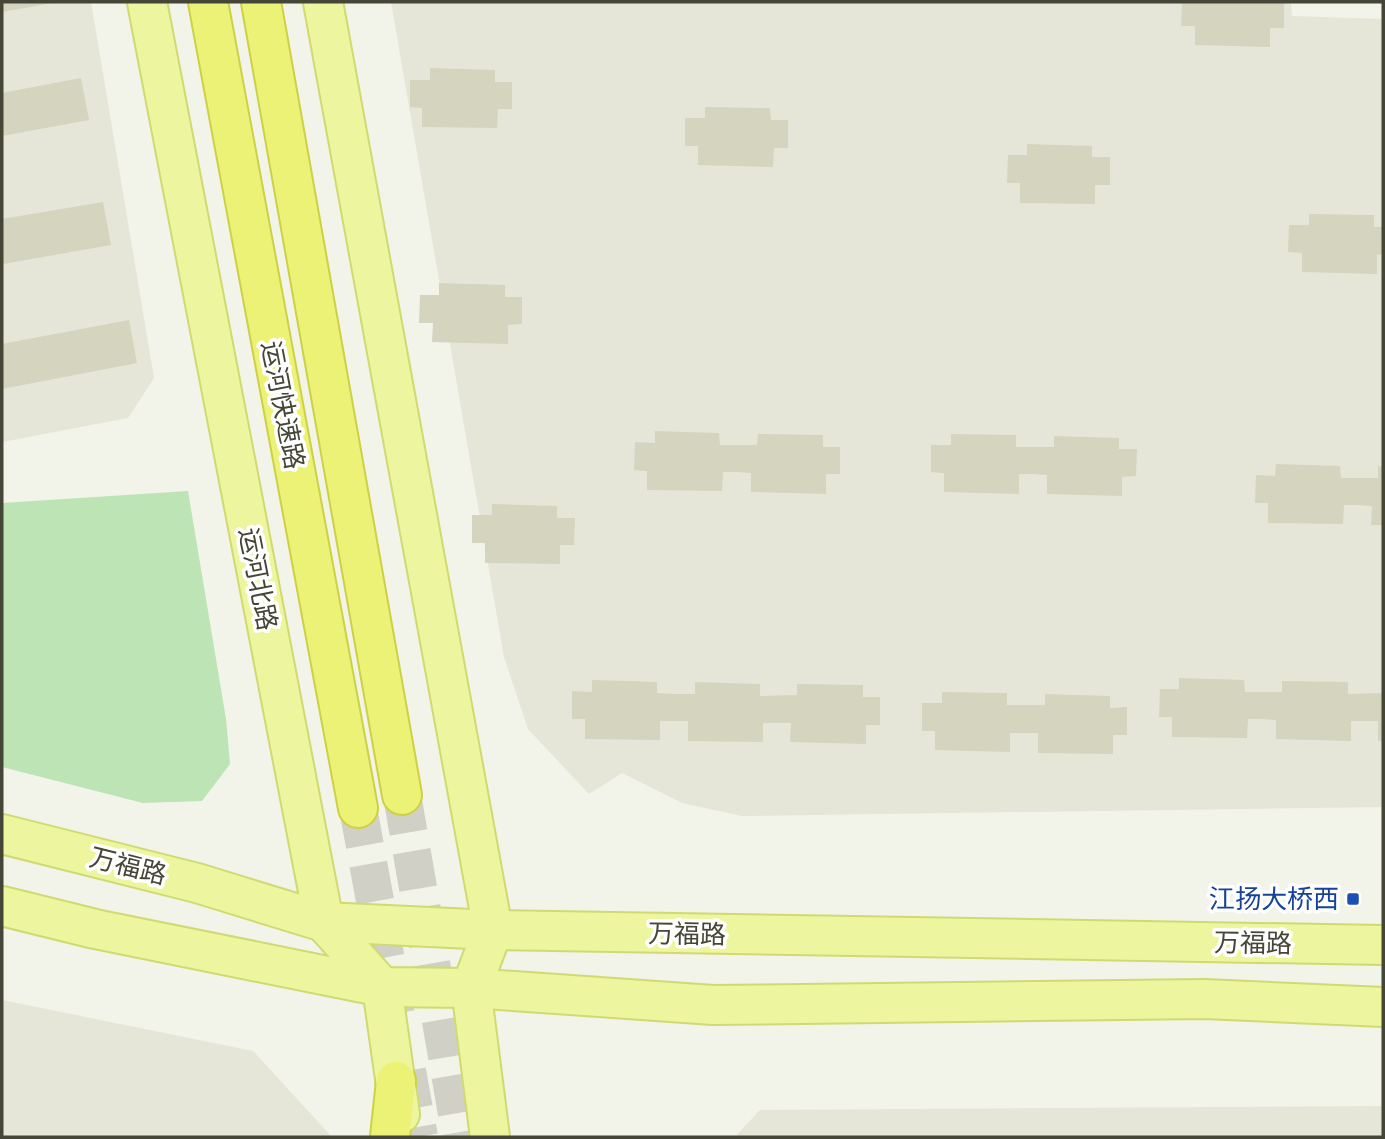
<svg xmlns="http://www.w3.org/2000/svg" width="1385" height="1139" font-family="Cabin,'Noto Sans SC',sans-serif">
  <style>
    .residential { fill: #e5e6d7 }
    .green { fill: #bce4b5 }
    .building { fill: #d4d4bf }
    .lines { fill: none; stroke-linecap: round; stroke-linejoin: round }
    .highway-tunnel { stroke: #d0d0c6; stroke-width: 38; stroke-dasharray: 38 19; stroke-linecap: butt }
    .primary-casing { stroke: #d0da70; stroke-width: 42 }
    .highway-casing { stroke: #cdd145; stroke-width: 42 }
    .primary { stroke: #edf69f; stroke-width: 38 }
    .highway { stroke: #ebf275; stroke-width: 38 }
    .transit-dot { fill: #1a4fb4; stroke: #fff; stroke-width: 2.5 }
    .labels { text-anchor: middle; stroke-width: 7; stroke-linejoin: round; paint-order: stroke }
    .street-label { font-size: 26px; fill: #464638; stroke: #fff }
    .transit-label { font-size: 26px; fill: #164399; stroke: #fff; text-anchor: end }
  </style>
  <rect width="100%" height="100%" fill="#f2f3e9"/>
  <g class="residential">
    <path d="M2,2H91L154,378L128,418L2,442Z"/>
    <path d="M391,2H1291L1292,16L1383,19V807L742,816L682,803L622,773L589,794L528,729L504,657Z"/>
    <path d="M2,1000L253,1051L332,1137H2Z"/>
    <path d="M1383,1106V1137H735L760,1110Z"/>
  </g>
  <path class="green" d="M188,491L226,719L230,764L202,801L143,803L2,767V503Z"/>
  <g class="building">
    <path d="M2,2H52V3L2,12Z"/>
    <path d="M1182,2H1284V28H1270V47L1195,45V26H1181Z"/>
    <path d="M430,68L495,70V82H512V109H498L497,128L422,127V108L410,107V80H430Z"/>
    <path d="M81,78L89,120L2,136V93Z"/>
    <path d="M705,107L770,108L771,120H788V148H774L773,167L698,165V146H685V118H705Z"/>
    <path d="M1027,144L1092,146V157H1110V185H1095V204L1020,203V183H1007L1008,155H1027Z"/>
    <path d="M103,202L111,245L3,264L2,219Z"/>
    <path d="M1309,214L1374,215V227H1383V254L1377,255V274L1302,272V253L1288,252L1289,225H1309Z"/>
    <path d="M439,283L505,285V297H522V324L508,325V344L432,342L433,323H419L420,295H439Z"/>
    <path d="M129,320L137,363L2,389V344Z"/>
    <path d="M655,431L719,433L720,445H757L758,434L823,435V447H840V474H826V494L751,492V473L737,472H723L722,491L647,490V471L634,470L635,442L655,443Z"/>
    <path d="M951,434L1016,435V447H1054V436L1119,438V449H1137L1136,476L1122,477V496L1047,494V475L1034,474H1019V494L944,492V473L931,472V445H951Z"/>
    <path d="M1276,464L1340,466L1341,478H1378V466L1383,467V525H1371L1372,506L1359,505H1344L1343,524L1268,523V503H1255L1256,475L1275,476Z"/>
    <path d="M492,504L557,506V518H575L574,545H560V564L485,563V543H472V515H492Z"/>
    <path d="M1179,678L1244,680L1245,692H1282V681L1348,682V694L1383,693V741H1378V721H1351V741L1276,739V720L1262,719H1248L1247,738L1172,737V717H1159L1160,689H1179Z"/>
    <path d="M592,680L657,682V693L675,694H695V682L760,684V696L797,695V684L863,685V697H880V725H866V744L790,742L791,723H763V742L688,741V721H660V740L585,739V719H572V691L592,692Z"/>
    <path d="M942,692L1007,693V705H1045V694L1110,696V708L1127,707V735H1113V754L1038,753V733H1010V752L935,750V731H922V703H942Z"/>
  </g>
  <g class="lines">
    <g class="highway-tunnel">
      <path d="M402,795L461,1137"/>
      <path d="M358,808L396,1015"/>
      <path d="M407,1071L419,1137"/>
    </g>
    <defs>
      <g id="primary">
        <path d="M147,2L324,922L382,987L400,1114"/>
        <path d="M323,2L493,930L471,988L490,1137"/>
        <path d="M2,834L197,883L324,922L493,930L1383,945"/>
        <path d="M2,906L95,929L382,987L471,988L713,1005L1204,999L1383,1007"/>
      </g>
      <g id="highway">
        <path d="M208,2L358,808"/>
        <path d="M261,2L402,795"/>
        <path d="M390,1137L396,1081"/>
      </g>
    </defs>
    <use href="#primary" class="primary-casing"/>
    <use href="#highway" class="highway-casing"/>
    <use href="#primary" class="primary"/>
    <use href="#highway" class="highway"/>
  </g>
  <rect class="transit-dot" x="1346" y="892" width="14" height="14" rx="3.5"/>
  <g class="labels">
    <g class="street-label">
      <text transform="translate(283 405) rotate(79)" y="9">运河快速路</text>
      <text transform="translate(258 579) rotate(79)" y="9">运河北路</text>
      <text transform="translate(128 866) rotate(14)" y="9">万福路</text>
      <text transform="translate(687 934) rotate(1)" y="9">万福路</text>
      <text transform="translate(1253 943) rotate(1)" y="9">万福路</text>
    </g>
    <g class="transit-label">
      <text x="1339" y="908">江扬大桥西</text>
    </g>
  </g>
  <rect width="1385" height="1139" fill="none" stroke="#464638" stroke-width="7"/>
</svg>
